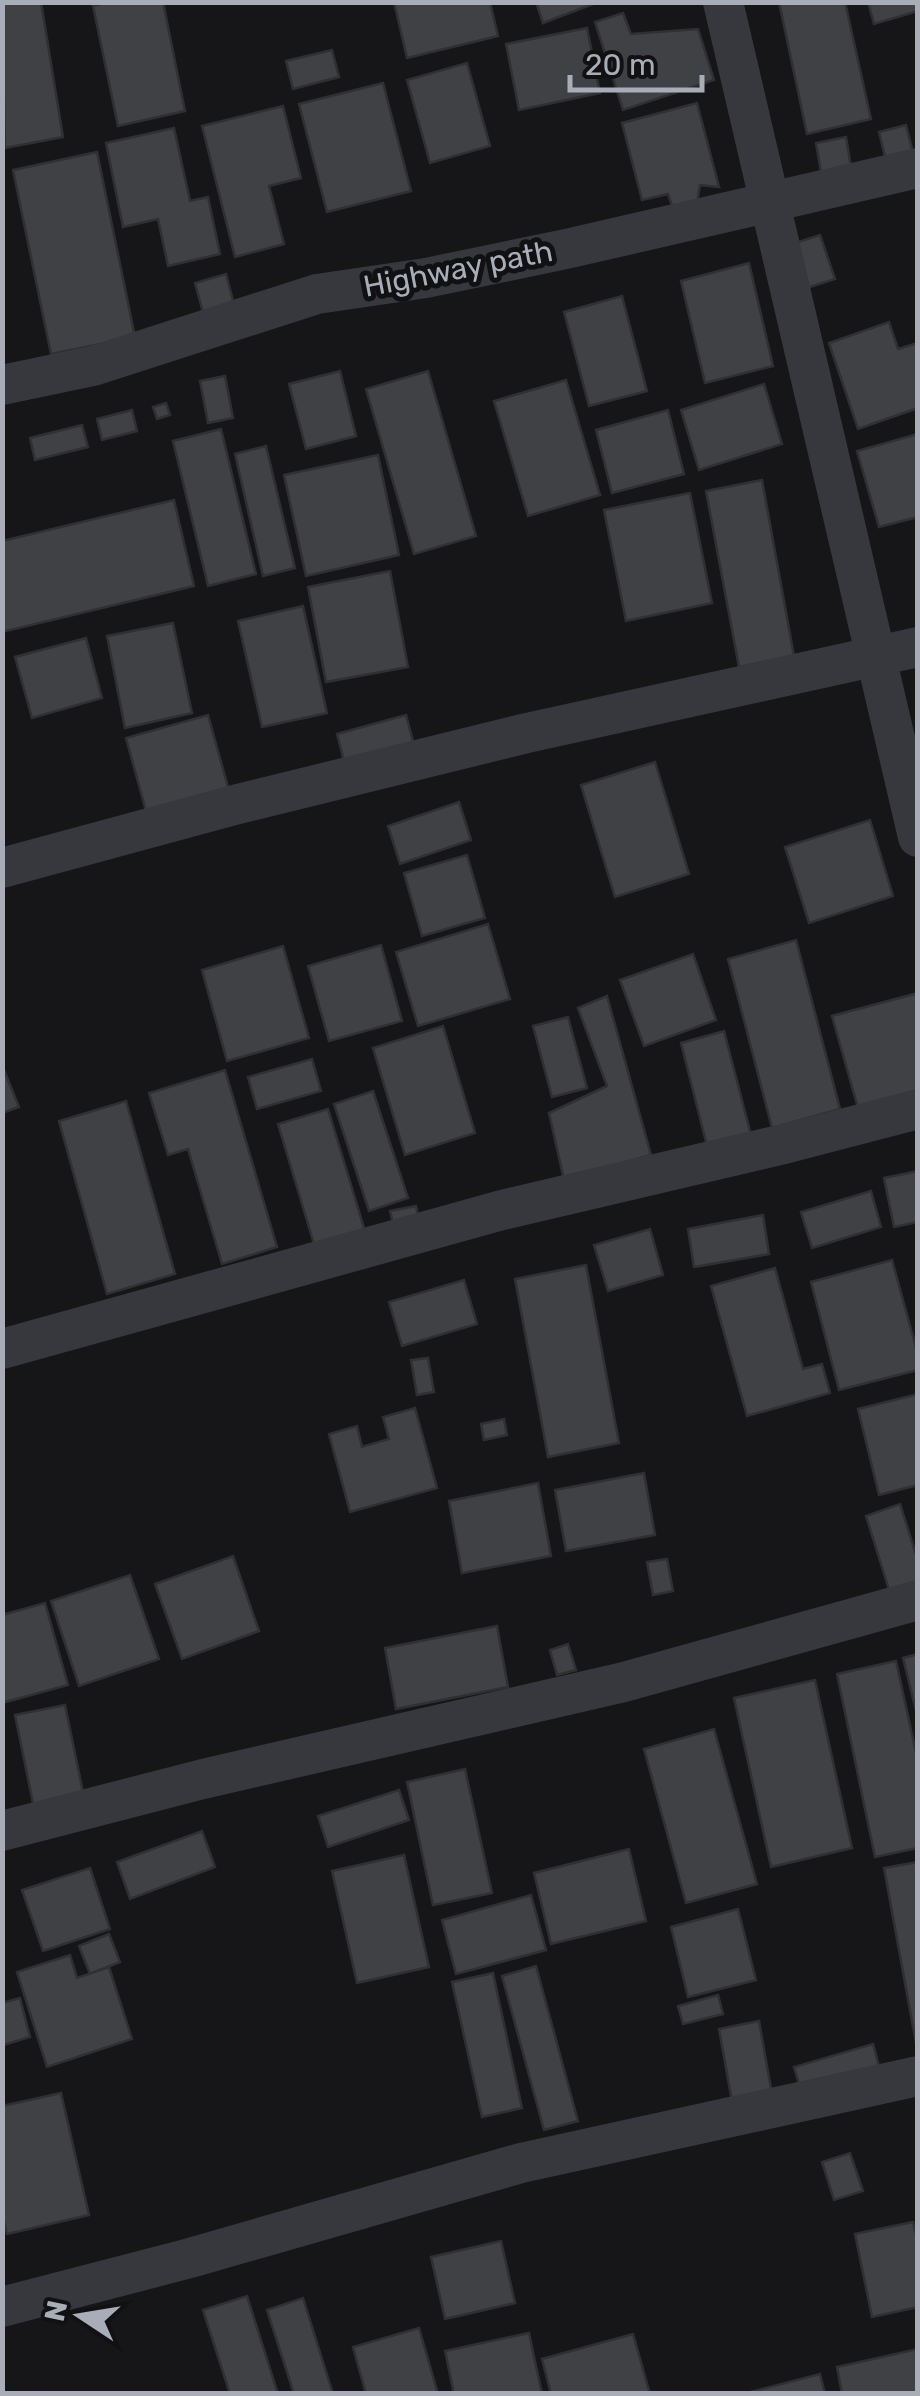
<svg xmlns="http://www.w3.org/2000/svg" width="920" height="2396" font-family="Rubik,sans-serif">
  <style>
    .building { fill: #404145; stroke: #303034; stroke-width: 2.5 }
    .lines { fill: none; stroke-linecap: round; stroke-linejoin: round }
    .minor { stroke: #37383d; stroke-width: 40 }
    .labels { text-anchor: middle; stroke-width: 10; stroke-linejoin: round; paint-order: stroke }
    .street-label { font-size: 30px; fill: #a8adb8; stroke: #111113 }
  </style>
  <rect width="100%" height="100%" fill="#161618"/>
  <g class="building">
    <path d="M41,2L63,137L5,148L2,3Z"/>
    <path d="M109,2H163L185,111L118,126L93,6Z"/>
    <path d="M394,2H490L498,36L407,58Z"/>
    <path d="M536,2H598L543,23Z"/>
    <path d="M779,2H845L871,119L807,134Z"/>
    <path d="M868,2H918V11L874,24Z"/>
    <path d="M623,13L631,34L698,29L714,80L623,110L595,22Z"/>
    <path d="M587,28L600,93L519,110L506,44Z"/>
    <path d="M332,50L339,77L293,89L286,61Z"/>
    <path d="M467,63L490,146L430,163L407,80Z"/>
    <path d="M383,83L411,191L327,212L299,104Z"/>
    <path d="M697,103L719,187L700,185L697,202L673,209L668,194L642,200L622,123Z"/>
    <path d="M283,106L301,178L269,186L284,244L235,257L202,126Z"/>
    <path d="M906,125L913,153L886,161L879,132Z"/>
    <path d="M174,128L190,201L208,197L220,254L168,266L158,219L123,227L106,143Z"/>
    <path d="M846,137L852,173L822,178L816,143Z"/>
    <path d="M97,152L135,337L51,354L13,170Z"/>
    <path d="M820,235L835,279L807,288L792,244Z"/>
    <path d="M749,263L773,366L705,383L681,281Z"/>
    <path d="M226,274L235,308L204,316L195,283Z"/>
    <path d="M622,296L647,391L589,406L564,312Z"/>
    <path d="M889,322L898,349L918,343V408L858,429L829,343Z"/>
    <path d="M340,371L356,436L306,449L289,384Z"/>
    <path d="M428,371L476,536L414,554L366,389Z"/>
    <path d="M225,376L233,418L208,423L200,381Z"/>
    <path d="M566,380L600,495L528,516L494,401Z"/>
    <path d="M764,384L782,444L699,470L681,410Z"/>
    <path d="M166,403L170,415L157,419L153,407Z"/>
    <path d="M132,410L137,431L102,440L97,419Z"/>
    <path d="M668,410L684,474L612,493L596,430Z"/>
    <path d="M82,425L88,447L35,460L30,438Z"/>
    <path d="M221,429L256,574L208,586L173,441Z"/>
    <path d="M918,434V517L879,527L857,451Z"/>
    <path d="M266,446L295,568L263,576L235,454Z"/>
    <path d="M378,455L399,555L306,576L284,475Z"/>
    <path d="M762,480L794,656L739,667L706,491Z"/>
    <path d="M690,493L712,603L626,621L604,510Z"/>
    <path d="M174,500L194,586L2,632V541Z"/>
    <path d="M390,571L408,667L326,682L308,587Z"/>
    <path d="M303,606L327,713L262,727L238,621Z"/>
    <path d="M173,623L192,713L125,728L107,636Z"/>
    <path d="M86,638L102,698L32,718L15,657Z"/>
    <path d="M208,715L231,798L149,822L126,738Z"/>
    <path d="M406,715L415,749L346,769L337,734Z"/>
    <path d="M655,762L689,874L615,897L581,785Z"/>
    <path d="M459,802L471,840L400,864L388,826Z"/>
    <path d="M870,820L893,896L809,923L785,847Z"/>
    <path d="M467,855L485,918L422,936L404,873Z"/>
    <path d="M488,924L510,999L418,1026L396,952Z"/>
    <path d="M796,940L840,1109L772,1128L728,959Z"/>
    <path d="M381,945L402,1021L329,1041L308,966Z"/>
    <path d="M283,946L309,1038L227,1061L202,970Z"/>
    <path d="M693,954L716,1020L644,1046L620,980Z"/>
    <path d="M918,993V1099L860,1115L832,1016Z"/>
    <path d="M607,996L651,1155L564,1180L549,1113L607,1086L578,1008Z"/>
    <path d="M568,1017L587,1088L552,1097L533,1026Z"/>
    <path d="M443,1026L475,1133L405,1155L373,1048Z"/>
    <path d="M724,1031L751,1135L707,1146L681,1043Z"/>
    <path d="M312,1059L321,1091L257,1109L248,1077Z"/>
    <path d="M2,1065L19,1107L2,1113Z"/>
    <path d="M225,1070L277,1247L222,1264L188,1149L168,1155L149,1093Z"/>
    <path d="M373,1091L408,1198L369,1211L334,1104Z"/>
    <path d="M126,1101L175,1274L107,1294L59,1121Z"/>
    <path d="M328,1109L367,1238L317,1254L278,1124Z"/>
    <path d="M918,1171V1222L894,1227L884,1178Z"/>
    <path d="M871,1191L881,1227L812,1248L801,1212Z"/>
    <path d="M416,1206L421,1229L396,1235L390,1211Z"/>
    <path d="M763,1215L769,1254L694,1267L688,1229Z"/>
    <path d="M650,1229L663,1275L608,1291L594,1245Z"/>
    <path d="M892,1260L918,1355V1370L839,1390L811,1282Z"/>
    <path d="M586,1265L619,1443L548,1457L515,1279Z"/>
    <path d="M775,1268L803,1369L822,1364L830,1393L747,1416L711,1286Z"/>
    <path d="M464,1280L477,1324L402,1346L389,1302Z"/>
    <path d="M428,1358L434,1392L417,1395L411,1360Z"/>
    <path d="M918,1394V1485L879,1495L858,1409Z"/>
    <path d="M415,1408L437,1488L350,1512L329,1434L357,1426L362,1447L389,1439L383,1417Z"/>
    <path d="M504,1419L507,1435L484,1440L481,1424Z"/>
    <path d="M644,1473L655,1535L566,1551L555,1490Z"/>
    <path d="M538,1483L551,1556L462,1573L449,1501Z"/>
    <path d="M900,1504L918,1561V1587L891,1596L866,1516Z"/>
    <path d="M233,1556L259,1631L182,1659L155,1584Z"/>
    <path d="M667,1559L673,1591L653,1595L647,1562Z"/>
    <path d="M130,1575L159,1659L79,1686L51,1601Z"/>
    <path d="M45,1603L68,1685L2,1703V1615Z"/>
    <path d="M497,1626L508,1687L396,1709L385,1648Z"/>
    <path d="M568,1644L576,1670L557,1675L550,1650Z"/>
    <path d="M918,1654V1719L903,1658Z"/>
    <path d="M896,1661L918,1762V1848L875,1857L837,1674Z"/>
    <path d="M815,1680L852,1848L771,1867L734,1698Z"/>
    <path d="M65,1705L84,1797L34,1808L15,1715Z"/>
    <path d="M714,1729L757,1884L686,1903L644,1749Z"/>
    <path d="M465,1769L492,1893L433,1905L407,1782Z"/>
    <path d="M399,1790L409,1820L328,1847L318,1816Z"/>
    <path d="M202,1831L215,1867L130,1899L117,1862Z"/>
    <path d="M629,1849L646,1921L551,1944L534,1873Z"/>
    <path d="M404,1855L429,1967L357,1983L332,1871Z"/>
    <path d="M918,1862V2054L884,1868Z"/>
    <path d="M90,1868L110,1929L43,1951L22,1890Z"/>
    <path d="M531,1895L546,1950L456,1974L442,1920Z"/>
    <path d="M738,1909L756,1980L688,1997L671,1927Z"/>
    <path d="M109,1934L120,1962L90,1974L79,1946Z"/>
    <path d="M70,1955L77,1978L109,1967L132,2039L47,2067L17,1972Z"/>
    <path d="M536,1966L578,2121L544,2130L502,1976Z"/>
    <path d="M493,1973L522,2108L482,2117L452,1982Z"/>
    <path d="M718,1995L723,2014L683,2024L678,2006Z"/>
    <path d="M20,1998L30,2037L3,2045L2,2003Z"/>
    <path d="M759,2021L773,2100L733,2107L719,2029Z"/>
    <path d="M873,2044L880,2070L802,2094L794,2067Z"/>
    <path d="M61,2093L89,2215L7,2234L2,2214V2106Z"/>
    <path d="M850,2153L863,2191L834,2200L822,2162Z"/>
    <path d="M913,2222L918,2243V2307L872,2317L855,2234Z"/>
    <path d="M501,2241L515,2303L445,2319L431,2257Z"/>
    <path d="M247,2296L278,2394H230L203,2310Z"/>
    <path d="M303,2298L333,2394H294L267,2310Z"/>
    <path d="M419,2328L438,2394H366L353,2347Z"/>
    <path d="M529,2333L542,2394H454L445,2351Z"/>
    <path d="M633,2334L650,2394H551L542,2359Z"/>
    <path d="M918,2349V2394H842L837,2367Z"/>
    <path d="M820,2374L825,2394H743Z"/>
  </g>
  <g class="lines">
    <g class="minor">
      <path d="M723,2L918,837"/>
      <path d="M2,385L93,366L317,294L426,278L566,249L918,168"/>
      <path d="M2,868L238,804L527,733L918,647"/>
      <path d="M2,1349L502,1210L788,1143L918,1109"/>
      <path d="M2,1831L203,1779L624,1682L918,1600"/>
      <path d="M2,2307L190,2258L521,2163L918,2076"/>
    </g>
  </g>
  <g class="labels">
    <g class="street-label">
      <text transform="translate(458 269) rotate(-11)" y="10">Highway path</text>
    </g>
  </g>
  <rect width="920" height="2396" fill="none" stroke="#a8adb8" stroke-width="10"/>
  <g transform="translate(80 2316) rotate(282)" stroke="#111113" stroke-width="8" paint-order="stroke">
  <path d="M0-8L18 38L0 25L-18 38Z" fill="#a8adb8"/>
  <text y="-15" font-size="28" font-weight="bold" text-anchor="middle" fill="#a8adb8">N</text>
  </g>
  <path d="M570 75v15h132v-15" fill="none" stroke="#a8adb8" stroke-width="5"/>
  <text x="585" y="75" font-size="30" fill="#a8adb8" stroke="#111113" stroke-width="8" paint-order="stroke">20 m</text>
</svg>
